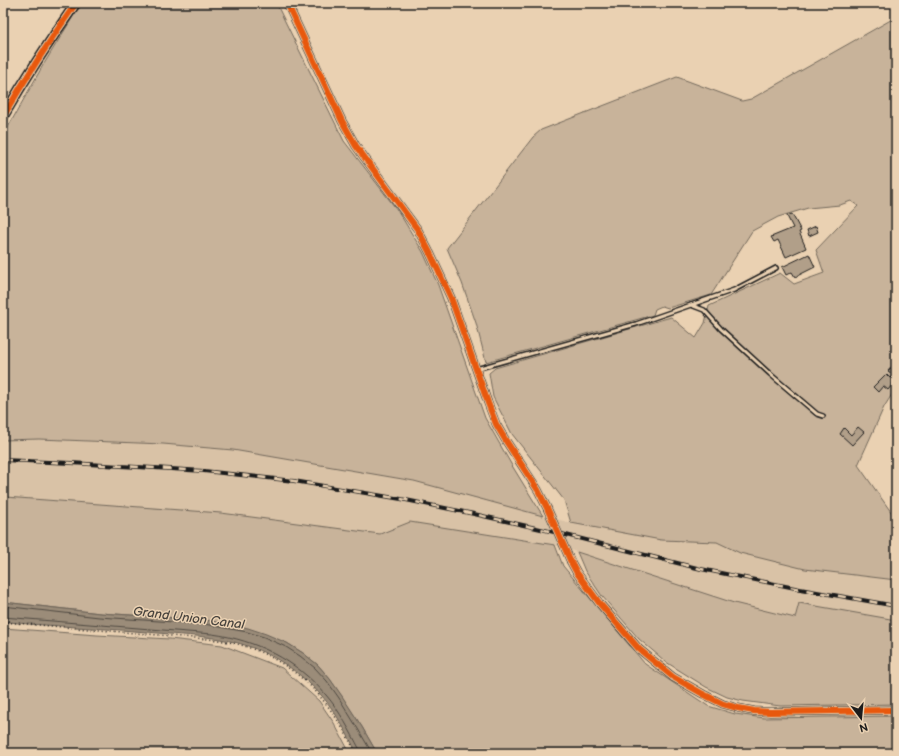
<svg xmlns="http://www.w3.org/2000/svg" width="899" height="756" font-family="'Balsamiq Sans',sans-serif">
  <style>
    .built { fill: #d9c2a6 }
    .green { fill: #c8b39a; stroke: #72685b }
    .water { fill: #9b8c79; stroke: #685f54 }
    .lines { fill: none; stroke-linecap: round; stroke-linejoin: round }
    .shore { stroke: #4f4941; stroke-width: 1 }
    .building { fill: #b19f89; stroke: #1c1c1c }
    .service-casing { stroke: #1c1c1c; stroke-width: 6 }
    .minor-casing { stroke: #1c1c1c; stroke-width: 9 }
    .tertiary-casing { stroke: #1c1c1c; stroke-width: 11 }
    .path { stroke: #1c1c1c; stroke-width: 1.5; stroke-dasharray: 1 3; stroke-linecap: butt }
    .service { stroke: #ead1b2; stroke-width: 3 }
    .minor { stroke: #ead1b2; stroke-width: 6 }
    .tertiary { stroke: #ead1b2; stroke-width: 8 }
    .rail-casing { stroke: #1c1c1c; stroke-width: 4 }
    .rail { stroke: #ead1b2; stroke-width: 2.5; stroke-dasharray: 8; stroke-linecap: butt }
    .minor-bridge-casing { stroke: #1c1c1c; stroke-width: 9; stroke-linecap: butt }
    .minor-bridge { stroke: #ead1b2; stroke-width: 6 }
    .cycleway-casing { stroke: #ead1b2; stroke-width: 8 }
    .cycleway { stroke: #e8590c; stroke-width: 6 }
    .labels { text-anchor: middle; stroke-width: 3; stroke-linejoin: round; paint-order: stroke }
    .water-label { font-size: 13px; font-style: italic; fill: #48433d; stroke: #ead1b2 }
  </style>
  <rect width="100%" height="100%" fill="#ead1b2"/>
  <filter id="ink" filterUnits="userSpaceOnUse"><feTurbulence type="fractalNoise" baseFrequency=".025" numOctaves="2"/><feDisplacementMap in="SourceGraphic" scale="8" xChannelSelector="R" yChannelSelector="G"/><feConvolveMatrix kernelMatrix="1 2 1 2 8 2 1 2 1" color-interpolation-filters="sRGB"/></filter>
  <g filter="url(#ink)">
    <path class="built" d="M39,439L163,444L233,450L414,481L571,523L661,540L775,544L805,569L896,580V629L795,618L734,603L555,545L410,523L380,534L221,513L3,497V440Z"/>
    <g class="green">
      <path d="M83,3H132L135,6L148,3L159,6L166,3H276L344,141L398,211L423,252L438,285L485,418L511,464L543,516L414,481L233,450L163,444L39,439L3,440V136L42,67L74,15Z"/>
      <path d="M896,17V388L884,407L858,465L896,519V580L805,569L740,553L717,542L661,540L571,523L564,500L512,434L493,397L489,373L495,368L671,317L696,338L705,323L709,306L780,273L794,284L824,273L816,250L858,206L851,201L840,205L808,208L778,217L752,231L711,295L668,308L662,306L655,309L653,315L486,362L476,323L462,283L447,248L533,137L541,130L677,77L742,101L751,99Z"/>
      <path d="M5,497L221,513L380,534L410,522L555,545L563,566L645,664L708,706L735,714L764,718L896,716V753H377L362,727L330,679L318,665L303,653L287,643L228,625L205,620L100,613L3,602V526Z"/>
      <path d="M577,552L734,603L795,618L799,603L896,620V704L780,706L743,701L727,697L706,687L666,662L639,639L602,596L585,571Z"/>
      <path d="M3,628L97,635L170,639L222,645L282,668L319,701L334,723L350,753H3Z"/>
    </g>
    <path class="water" d="M3,602L100,613L205,620L248,628L266,634L287,643L303,653L318,665L330,679L342,696L362,727L377,753H357C347,734 337,713 322,696C302,674 276,655 248,646C222,637 196,636 170,634C138,631 107,629 76,627C52,625 27,625 3,621Z"/>
    <g class="lines">
      <g class="shore">
        <path d="M3,606L99,617L204,624L247,632L264,637L286,647L300,656L315,668L327,681L339,698L358,729L372,753"/>
        <path d="M3,617L212,634C256,640 296,660 326,695C340,711 350,731 360,750V753"/>
      </g>
    </g>
    <g class="building">
      <path d="M792,214L801,231L799,232L806,248L786,257L778,240L774,242L771,237L793,228L787,216Z"/>
      <path d="M816,226L818,232L809,236L807,230Z"/>
      <path d="M809,254L815,267L795,277L792,272L786,275L782,267Z"/>
      <path d="M896,362V370L892,374L888,371Z"/>
      <path d="M886,374L890,378L893,375L896,377V380L888,390L883,386L878,392L873,387Z"/>
      <path d="M858,427L864,432L852,445L840,434L844,428L851,435Z"/>
    </g>
    <g class="lines">
      <defs>
        <g id="service">
          <path d="M691,305L734,290L776,268"/>
          <path d="M476,369L636,324L691,305L704,310L721,329L770,374L817,414L823,416"/>
        </g>
        <g id="minor">
          <path d="M287,3L342,121L356,146L418,230L430,253L451,298L488,403L496,424L506,441L538,490L547,508"/>
          <path d="M571,562L577,573L600,604L639,649L673,677L703,694L723,704L738,708L754,711L770,712L896,710"/>
        </g>
        <path id="tertiary" d="M3,117C26,77 50,40 76,3"/>
      </defs>
      <use href="#service" class="service-casing"/>
      <use href="#minor" class="minor-casing"/>
      <use href="#tertiary" class="tertiary-casing"/>
      <path class="path" d="M3,622L218,640C229,642 240,644 250,648C276,657 305,677 322,699C336,715 346,734 356,753"/>
      <use href="#service" class="service"/>
      <use href="#minor" class="minor"/>
      <use href="#tertiary" class="tertiary"/>
      <defs>
        <path id="rail" d="M3,460L71,463L204,471L294,481L401,499L474,514L554,532L701,569L800,589L896,606"/>
      </defs>
      <use href="#rail" class="rail-casing"/>
      <use href="#rail" class="rail"/>
      <defs>
        <path id="minor-bridge" d="M547,508L571,562"/>
      </defs>
      <use href="#minor-bridge" class="minor-bridge-casing"/>
      <use href="#minor-bridge" class="minor-bridge"/>
      <defs>
        <g id="cycleway">
          <path d="M287,3L342,121L356,146L418,230L430,253L451,298L488,403L496,424L506,441L538,490L547,508L571,562L577,573L600,604L639,649L673,677L703,694L723,704L738,708L754,711L770,712L896,710"/>
          <path d="M3,117C26,77 50,40 76,3"/>
        </g>
      </defs>
      <use href="#cycleway" class="cycleway-casing"/>
      <use href="#cycleway" class="cycleway"/>
    </g>
  </g>
  <g class="labels">
    <g class="water-label">
      <text transform="translate(189 617) rotate(7)" y="5">Grand Union Canal</text>
    </g>
  </g>
  <rect width="899" height="756" fill="none" stroke="#ead1b2" stroke-width="16"/>
  <rect x="8" y="8" width="883" height="740" fill="none" stroke="#1c1c1c" stroke-width="1.5" filter="url(#ink)"/>
  <g transform="translate(861 718) rotate(164)" stroke="#ead1b2" stroke-width="3" paint-order="stroke">
  <path d="M0-3L7 15L0 10L-7 15Z" fill="#1c1c1c"/>
  <text y="-6" font-size="11" font-weight="bold" text-anchor="middle" fill="#1c1c1c">N</text>
  </g>
</svg>
